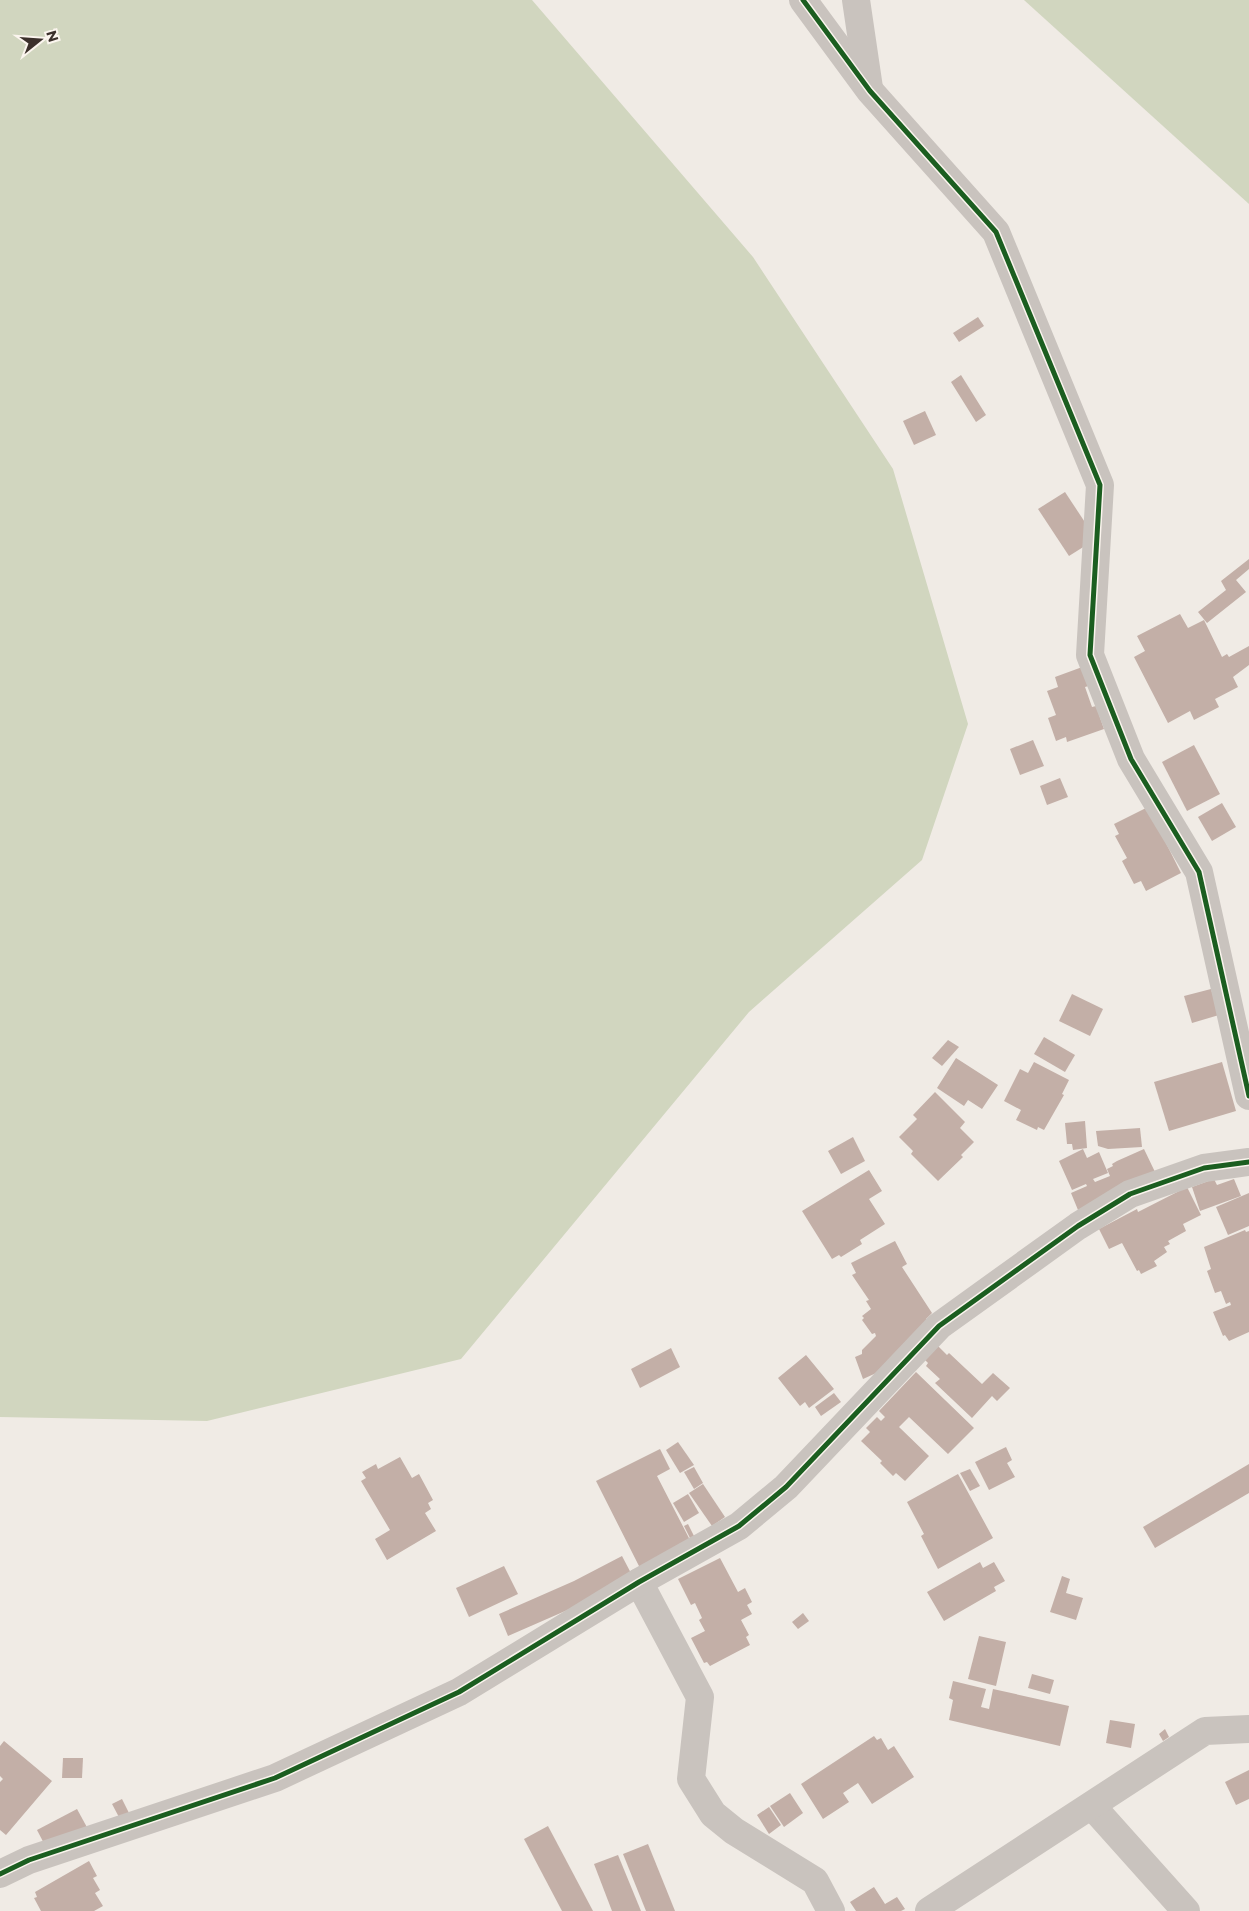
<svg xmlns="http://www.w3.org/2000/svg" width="1249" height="1911" font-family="Montserrat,sans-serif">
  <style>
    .green { fill: #d1d6bf }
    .building { fill: #c3afa7 }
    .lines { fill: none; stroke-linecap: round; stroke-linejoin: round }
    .minor { stroke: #c9c3be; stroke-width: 28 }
    .cycleway-casing { stroke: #fbf5ee; stroke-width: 8 }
    .cycleway { stroke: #1b5e20; stroke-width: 5 }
  </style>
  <rect width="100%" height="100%" fill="#f0ebe5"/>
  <g class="green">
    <path d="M0,0H532L753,257L893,469L968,724L922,860L749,1012L461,1359L207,1421L0,1417Z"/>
    <path d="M1024,0H1249V204Z"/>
  </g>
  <g class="building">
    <path d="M978,317L984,326L959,342L953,333Z"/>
    <path d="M961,375L986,415L976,422L951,382Z"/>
    <path d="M925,411L936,435L914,445L903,421Z"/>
    <path d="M1065,492L1096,539L1069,556L1038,509Z"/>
    <path d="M1249,559V569L1236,580L1246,592L1207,623L1198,612L1226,590L1221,581Z"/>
    <path d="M1180,614L1188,628L1204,620L1222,657L1227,654L1229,657L1249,646V665L1233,677L1238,687L1215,699L1219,707L1194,720L1190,711L1168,723L1134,657L1145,651L1137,636Z"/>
    <path d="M1085,666L1092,685L1085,687L1092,707L1096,706L1104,729L1067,742L1066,737L1056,741L1048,718L1056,715L1047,691L1058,687L1055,677Z"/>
    <path d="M1033,740L1044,766L1020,775L1010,749Z"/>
    <path d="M1194,745L1220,794L1187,811L1162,762Z"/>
    <path d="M1060,778L1068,797L1047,805L1040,786Z"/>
    <path d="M1222,803L1236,827L1212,841L1198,817Z"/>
    <path d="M1148,807L1181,873L1146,891L1141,881L1134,884L1122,861L1127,858L1115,836L1119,834L1114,824Z"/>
    <path d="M1211,989L1219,1015L1192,1023L1184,996Z"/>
    <path d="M1072,994L1103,1009L1090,1036L1059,1021Z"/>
    <path d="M1044,1037L1075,1055L1065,1072L1034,1054Z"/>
    <path d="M948,1040L959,1047L942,1066L932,1058Z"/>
    <path d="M956,1058L998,1085L982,1109L968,1100L964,1106L937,1088Z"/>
    <path d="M1034,1062L1069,1080L1062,1094L1064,1095L1044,1130L1038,1127L1037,1130L1016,1120L1021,1110L1004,1101L1020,1069L1028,1073Z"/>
    <path d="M1222,1062L1236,1111L1169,1131L1154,1082Z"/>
    <path d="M935,1092L965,1122L960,1128L974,1142L961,1155L963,1157L938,1181L911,1154L913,1151L899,1137L917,1119L913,1115Z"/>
    <path d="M1085,1121L1087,1148L1073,1150L1072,1144H1067L1065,1123Z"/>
    <path d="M1140,1128L1142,1147L1108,1149L1098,1146L1096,1131Z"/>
    <path d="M853,1137L865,1161L841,1174L828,1151Z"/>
    <path d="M1083,1149L1087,1158L1099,1152L1108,1173L1093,1179L1095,1182L1110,1176L1107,1169L1113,1166L1112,1164L1117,1161L1144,1149L1155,1172L1078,1210L1071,1193L1087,1186L1086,1184L1072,1190L1059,1161Z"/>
    <path d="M869,1170L882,1191L869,1199L885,1224L860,1240L862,1244L841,1257L839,1255L832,1259L802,1211Z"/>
    <path d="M1214,1179L1217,1185L1234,1179L1241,1196L1200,1211L1192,1187Z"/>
    <path d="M1187,1187L1201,1215L1183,1224L1186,1231L1168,1241L1170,1244L1164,1247L1167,1252L1154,1261L1157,1266L1141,1274L1139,1270L1137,1271L1122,1243L1109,1249L1099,1229L1137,1209L1138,1212Z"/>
    <path d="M1249,1193V1226L1228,1235L1216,1207Z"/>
    <path d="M1245,1230L1246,1232L1249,1231V1332L1229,1341L1225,1335L1223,1336L1213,1312L1231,1305L1230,1302L1226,1304L1221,1291L1215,1293L1207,1271L1211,1269L1204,1247Z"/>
    <path d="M895,1241L907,1264L902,1267L932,1313L926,1319L928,1321L883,1370L863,1379L855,1357L862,1354V1350L876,1336L875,1333L872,1334L862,1320L864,1318L862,1316L871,1309L866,1301L869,1300L852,1275L856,1273L851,1263Z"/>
    <path d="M937,1345L947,1355L949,1353L982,1384L993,1373L1010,1388L997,1401L992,1396L972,1418L935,1383L940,1379L926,1366L928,1363L924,1359Z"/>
    <path d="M671,1348L680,1367L640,1388L631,1369Z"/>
    <path d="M806,1355L834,1389L809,1408L805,1402L800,1406L778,1378Z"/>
    <path d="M916,1372L974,1428L948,1454L909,1417L899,1427L929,1456L905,1481L896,1473L893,1476L880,1463L882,1461L861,1441L870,1432L866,1428L877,1417L881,1421L885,1417L879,1411Z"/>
    <path d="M834,1393L841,1402L821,1416L815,1407Z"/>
    <path d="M678,1442L694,1465L680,1473L666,1450Z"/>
    <path d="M1006,1447L1012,1460L1007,1463L1015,1477L989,1490L975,1462Z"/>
    <path d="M660,1449L670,1469L657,1476L691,1542L640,1568L596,1481Z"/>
    <path d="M400,1457L412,1478L419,1474L433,1500L428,1503L431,1509L425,1513L436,1531L387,1560L375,1539L390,1530L361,1481L366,1478L362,1472L376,1464L378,1469Z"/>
    <path d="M1249,1464V1493L1155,1548L1143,1527Z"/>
    <path d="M694,1467L703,1483L694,1489L684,1472Z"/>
    <path d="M970,1469L980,1486L970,1491L960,1473Z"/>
    <path d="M958,1474L993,1538L938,1569L921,1536L924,1534L907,1502Z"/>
    <path d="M703,1484L725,1517L712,1526L689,1493Z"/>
    <path d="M688,1494L699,1513L684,1522L673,1503Z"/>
    <path d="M688,1524L695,1538L691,1540L684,1526Z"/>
    <path d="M622,1556L633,1577L579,1605L508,1636L499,1614L574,1581Z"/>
    <path d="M720,1558L738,1592L745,1588L752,1602L747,1605L752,1614L741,1620L749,1635L746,1637L750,1645L710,1666L707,1662L704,1663L691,1638L705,1631L699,1620L702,1618L695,1603L691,1605L678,1579Z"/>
    <path d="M980,1562L983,1568L994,1562L1005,1581L994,1587L996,1591L944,1621L927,1592Z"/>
    <path d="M504,1566L518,1594L469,1617L456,1588Z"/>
    <path d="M1062,1576L1070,1579L1066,1593L1083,1598L1076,1620L1050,1612Z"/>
    <path d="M803,1613L809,1621L798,1629L792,1622Z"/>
    <path d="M979,1636L1006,1642L996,1686L968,1679Z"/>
    <path d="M1032,1674L1054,1680L1050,1694L1028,1688Z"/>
    <path d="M953,1681L986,1689L981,1707L989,1709L993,1689L1069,1706L1060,1746L949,1720L953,1700L949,1698Z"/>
    <path d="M1110,1720L1135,1724L1131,1748L1106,1743Z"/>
    <path d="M1165,1729L1169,1737L1163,1741L1159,1734Z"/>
    <path d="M874,1736L877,1740L881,1738L888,1750L894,1746L914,1777L872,1804L858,1783L843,1793L849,1802L823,1819L801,1784Z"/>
    <path d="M4,1741L52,1781L6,1835L0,1830V1782L3,1779L0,1776V1746Z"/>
    <path d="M63,1758H83L82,1778H62Z"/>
    <path d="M1249,1770V1799L1236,1805L1225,1782Z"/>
    <path d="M790,1793L803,1813L784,1827L770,1806Z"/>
    <path d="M122,1799L130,1815L120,1819L112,1804Z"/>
    <path d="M769,1807L781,1825L769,1834L757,1815Z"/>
    <path d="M77,1809L89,1831L49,1853L37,1830Z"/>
    <path d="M548,1826L593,1911H562L524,1839Z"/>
    <path d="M648,1844L675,1911H646L623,1854Z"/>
    <path d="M618,1855L641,1911H612L594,1864Z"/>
    <path d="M89,1861L97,1876L93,1878L100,1890L95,1893L103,1906L94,1911H41L34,1898L37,1897L35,1892Z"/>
    <path d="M874,1887L885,1904L897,1897L905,1909L901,1911H856L850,1902Z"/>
  </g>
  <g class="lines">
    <g class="minor">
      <path d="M803,0L870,91L996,232L1100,485L1090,655L1131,759L1199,872L1249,1096"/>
      <path d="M856,0L869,88"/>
      <path d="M639,1582L700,1697L691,1779L713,1814L734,1831L815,1881L831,1911"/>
      <path d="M1092,1806L1186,1911"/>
      <path d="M0,1874L29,1860L275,1778L459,1692L639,1582L739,1526L786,1487L939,1326L1078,1226L1130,1194L1204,1168L1249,1162"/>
      <path d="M929,1911L1205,1731L1249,1729"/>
    </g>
    <defs>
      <g id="cycleway">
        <path d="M803,0L870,91L996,232L1100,485L1090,655L1131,759L1199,872L1249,1096"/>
        <path d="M0,1874L29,1860L275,1778L459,1692L639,1582L739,1526L786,1487L939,1326L1078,1226L1130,1194L1204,1168L1249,1162"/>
      </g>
    </defs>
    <use href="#cycleway" class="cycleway-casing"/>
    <use href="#cycleway" class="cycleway"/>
  </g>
  <g transform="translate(40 40) rotate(73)" stroke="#fbf5ee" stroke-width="4" paint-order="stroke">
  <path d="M0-4L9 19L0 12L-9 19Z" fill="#3b302b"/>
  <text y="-8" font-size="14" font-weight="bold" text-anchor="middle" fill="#3b302b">N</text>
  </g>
</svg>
